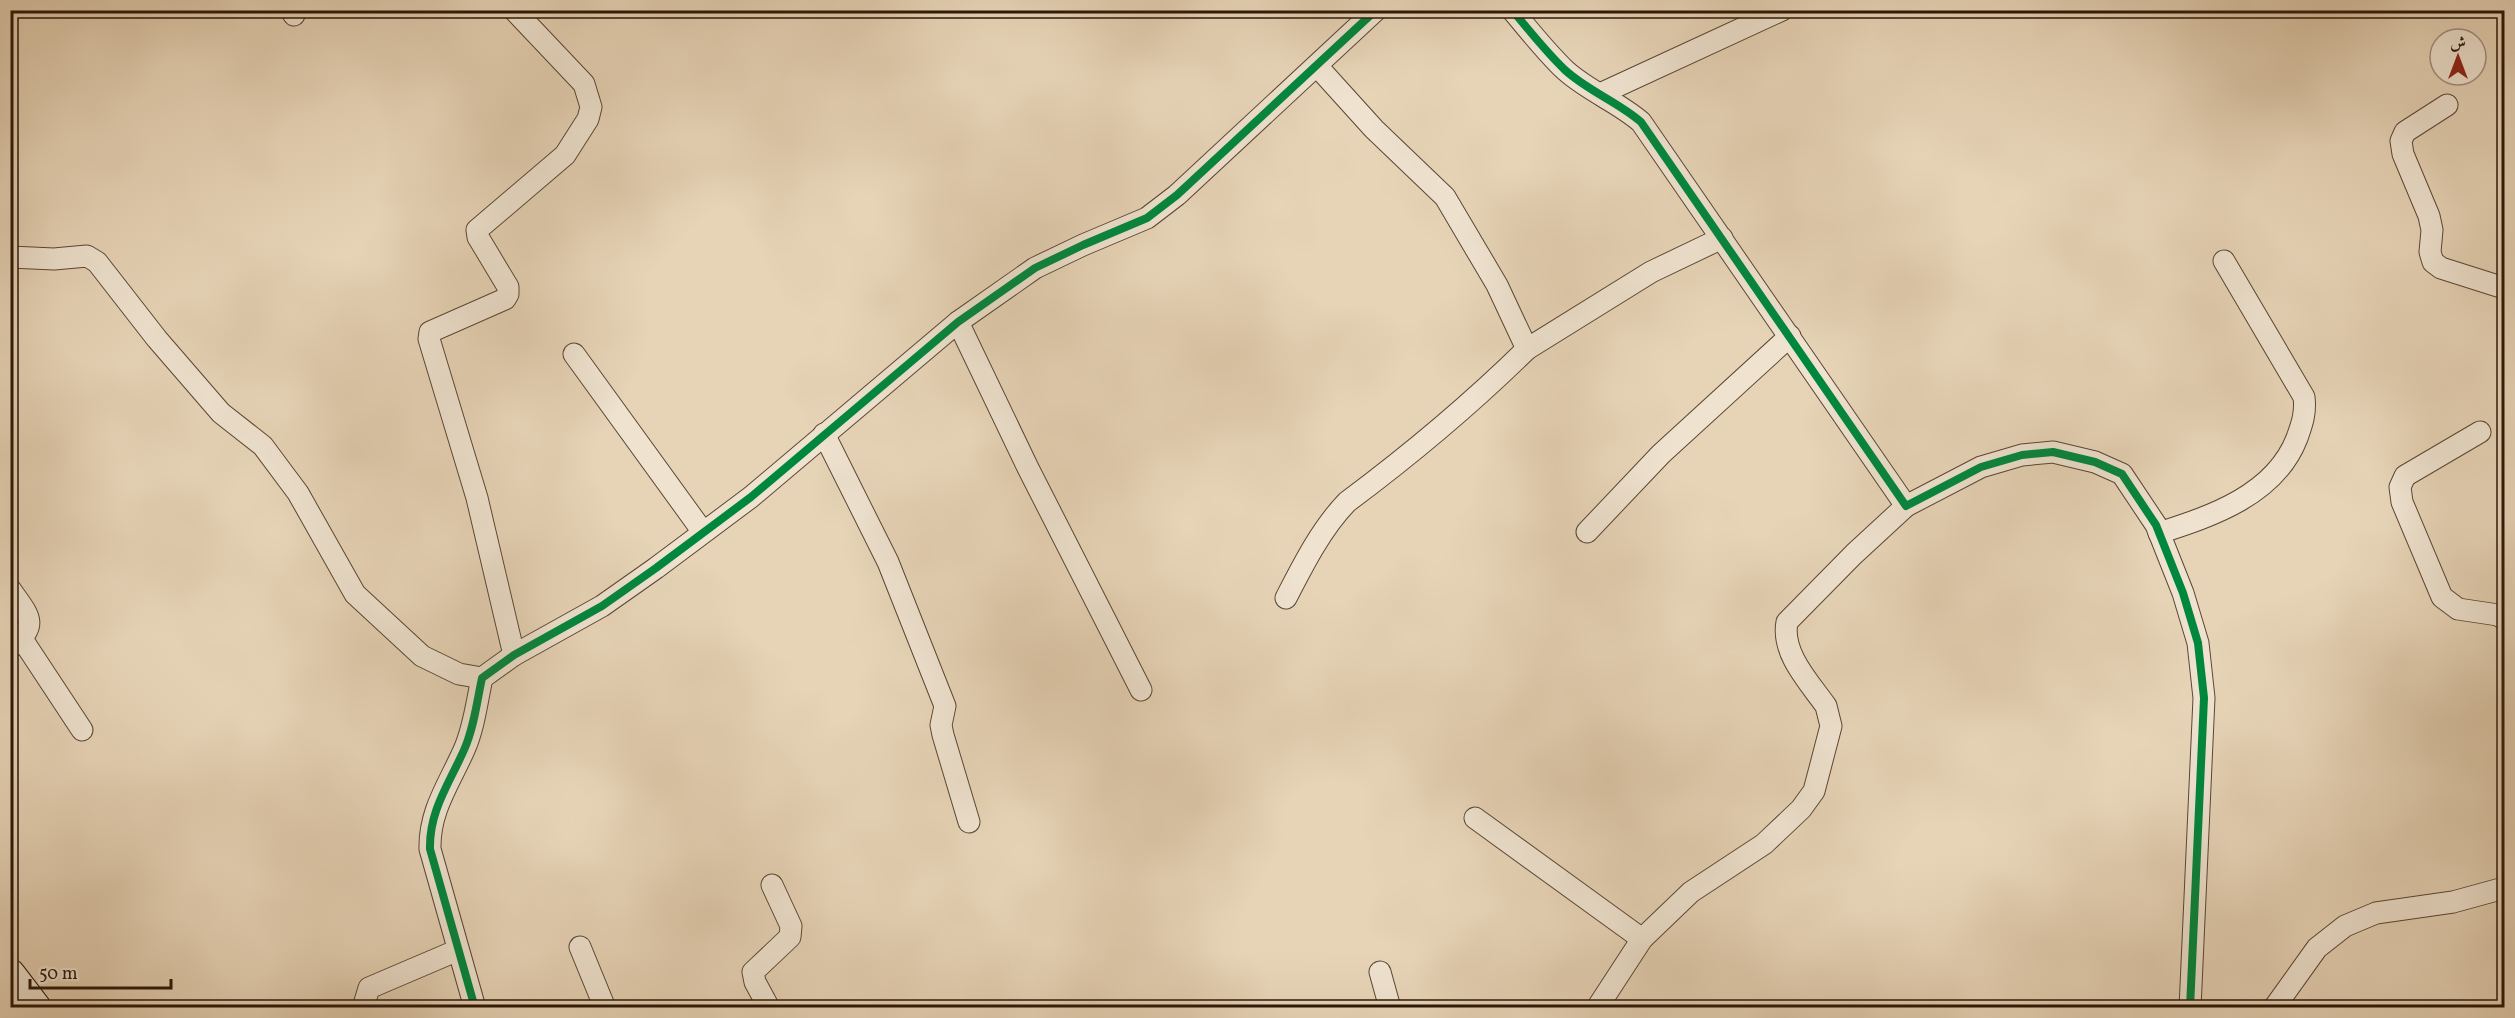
<svg xmlns="http://www.w3.org/2000/svg" width="2515" height="1018" font-family="Vollkorn,Amiri,serif">
  <style>
    .lines { fill: none; stroke-linecap: round; stroke-linejoin: round }
    .street-casing { stroke: #5a4634; stroke-width: 23 }
    .secondary-casing { stroke: #2b1709; stroke-width: 32 }
    .street { stroke: #efe3d0; stroke-width: 21 }
    .secondary { stroke: #efe3d0; stroke-width: 30 }
    .cycleway-casing { stroke: #efe3d0; stroke-width: 11 }
    .cycleway { stroke: #00873e; stroke-width: 8 }
  </style>
  <rect width="100%" height="100%" fill="#e7d4b7"/>
  <filter id="stains"><feTurbulence type="fractalNoise" baseFrequency=".00333" numOctaves="4"/><feColorMatrix values="0 0 0 0 .2 0 0 0 0 .09 0 0 0 0 .02 0 0 0 .5 -.17"/></filter>
  <radialGradient id="worn" r=".72"><stop offset=".6" stop-color="#630" stop-opacity="0"/><stop offset="1" stop-color="#630" stop-opacity=".3"/></radialGradient>
  <g class="lines">
    <defs>
      <g id="street">
        <path d="M291,10L294,15"/>
        <path d="M1512,10C1529,30 1546,52 1565,70C1588,91 1618,102 1641,122L1906,506L1981,467L2022,455L2053,452L2095,462L2122,474L2156,525L2183,593L2198,643L2204,698L2190,1008"/>
        <path d="M1600,94L1782,10"/>
        <path d="M2447,105L2405,132L2401,141L2403,154L2429,216L2432,230L2430,252L2433,262L2441,268L2504,288"/>
        <path d="M10,257L54,259L87,256L97,262L157,339L221,413L263,446L298,493L355,594L422,656L459,674L482,678"/>
        <path d="M958,322L1028,468L1141,690"/>
        <path d="M1527,349L1651,272L1722,238"/>
        <path d="M574,354L703,532"/>
        <path d="M2480,432L2405,476L2400,487L2402,502L2442,597L2458,609L2498,615L2504,619"/>
        <path d="M824,434L888,562L945,706L941,725L943,735L969,822"/>
        <path d="M1587,532L1661,454L1790,336"/>
        <path d="M2159,533C2212,516 2275,495 2297,438C2302,424 2306,413 2304,397L2224,261"/>
        <path d="M10,589C28,615 41,625 11,647"/>
        <path d="M1286,598C1303,565 1321,529 1347,502C1410,455 1471,404 1527,349L1497,285L1445,197L1374,129L1317,66"/>
        <path d="M22,639L82,730"/>
        <path d="M514,655L477,498L429,339L430,332L505,299L508,294V287L478,237L477,230L565,155L588,119L591,107L584,84L514,10"/>
        <path d="M1475,818L1642,939"/>
        <path d="M580,947L605,1008"/>
        <path d="M1380,972L1390,1008"/>
        <path d="M363,1008L369,988L458,950"/>
        <path d="M475,1008L430,849C429,811 449,784 464,750C474,728 477,701 482,678L514,655L602,606L656,568L751,497L958,322L1035,268L1083,245L1147,218L1177,195L1376,10"/>
        <path d="M769,1008L755,982L753,972L790,937L791,926L772,885"/>
        <path d="M1597,1008L1642,939L1691,892L1764,844L1801,809L1814,791L1831,726L1826,706C1809,682 1781,653 1787,622L1854,554L1906,506"/>
        <path d="M2274,1008L2317,948L2345,926L2376,913L2453,902L2504,888"/>
      </g>
      <path id="secondary" d="M10,974L36,1008"/>
    </defs>
    <use href="#street" class="street-casing"/>
    <use href="#secondary" class="secondary-casing"/>
    <use href="#street" class="street"/>
    <use href="#secondary" class="secondary"/>
    <defs>
      <g id="cycleway">
        <path d="M1512,10C1529,30 1546,52 1565,70C1588,91 1618,102 1641,122L1906,506L1981,467L2022,455L2053,452L2095,462L2122,474L2156,525L2183,593L2198,643L2204,698L2190,1008"/>
        <path d="M475,1008L430,849C429,811 449,784 464,750C474,728 477,701 482,678L514,655L602,606L656,568L751,497L958,322L1035,268L1083,245L1147,218L1177,195L1376,10"/>
      </g>
    </defs>
    <use href="#cycleway" class="cycleway-casing"/>
    <use href="#cycleway" class="cycleway"/>
  </g>
  <rect width="2515" height="1018" fill="none" stroke="#e7d4b7" stroke-width="36"/>
  <rect x="12" y="12" width="2491" height="994" fill="none" stroke="#2b1709" stroke-width="3"/>
  <rect x="18" y="18" width="2479" height="982" fill="none" stroke="#2b1709" stroke-width="1.5"/>
  <g transform="translate(2458 57)"><circle r="28" fill="#efe3d0" stroke="#a19180" stroke-width="1.5"/>
  <path d="M0-4.5L10 22L0 15L-10 22Z" fill="#8f2418"/>
  <text y="-9" font-size="16" font-weight="bold" text-anchor="middle" fill="#2b1709">ش</text>
  </g>
  <path d="M30 979v9h141v-9" fill="none" stroke="#2b1709" stroke-width="3"/>
  <text x="39" y="979" font-size="18" fill="#2b1709" stroke="#efe3d0" stroke-width="4.5" paint-order="stroke">50 m</text>
  <rect width="100%" height="100%" filter="url(#stains)"/>
  <rect width="100%" height="100%" fill="url(#worn)"/>
</svg>
